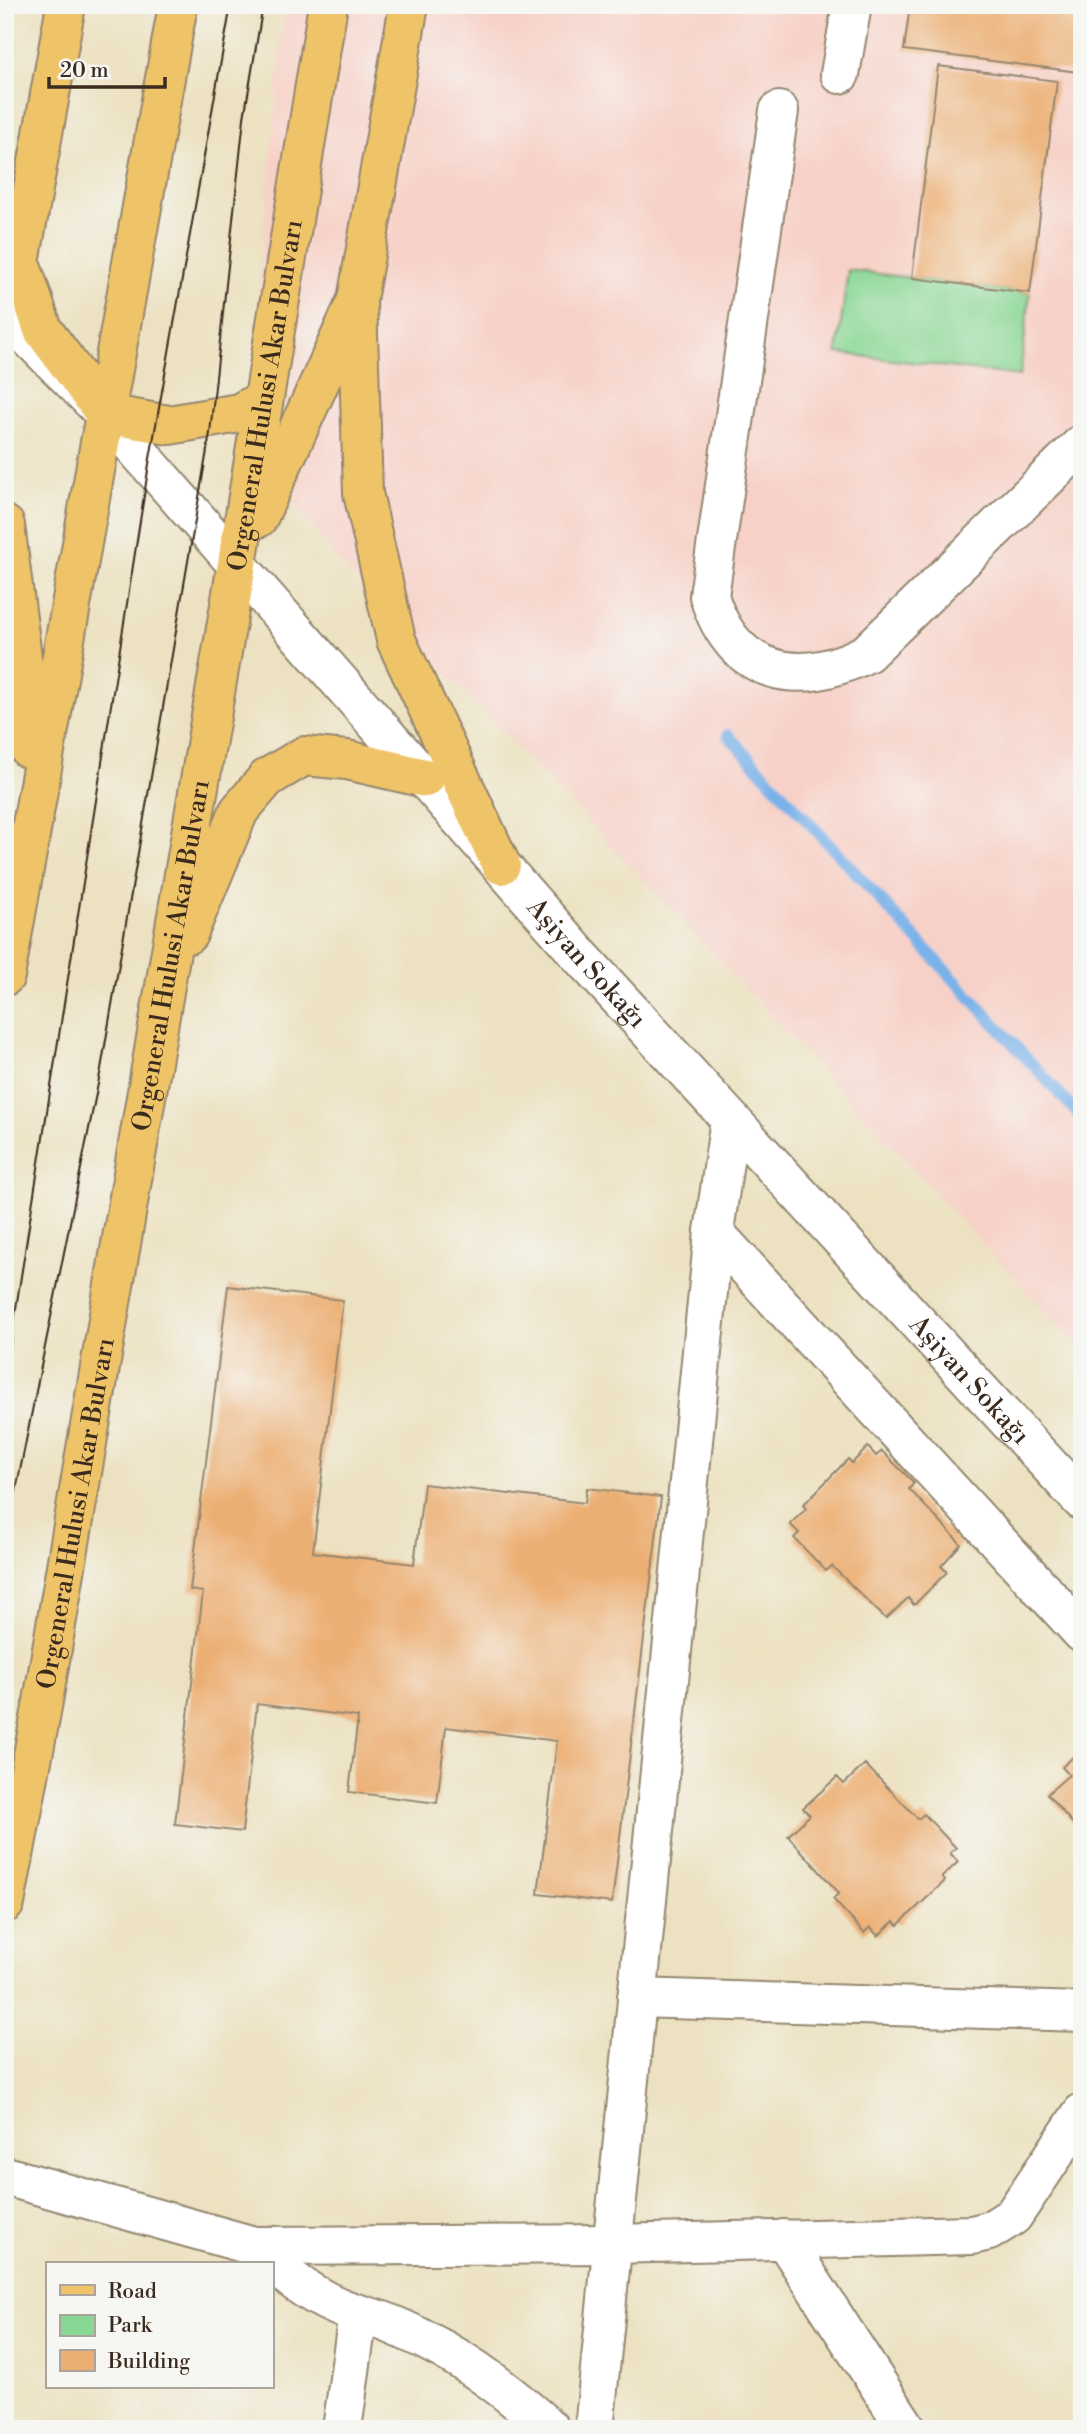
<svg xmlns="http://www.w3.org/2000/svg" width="1087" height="2434" font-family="'Libre Bodoni',serif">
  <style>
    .built { fill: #f7d1c7 }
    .green { fill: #89d795; stroke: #62805a; stroke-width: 2 }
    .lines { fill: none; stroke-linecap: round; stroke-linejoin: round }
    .stream { stroke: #79b2e9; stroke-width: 12 }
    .building { fill: #ecaf73 }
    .minor-casing { stroke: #94866f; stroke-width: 42 }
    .major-casing { stroke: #94866f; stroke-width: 42 }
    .minor { stroke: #fff; stroke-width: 38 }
    .major { stroke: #efc469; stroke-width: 38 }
    .tram { stroke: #3b2a1e; stroke-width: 2 }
    .labels { text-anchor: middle; stroke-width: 7; stroke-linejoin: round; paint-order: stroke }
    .street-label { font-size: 26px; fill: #3b2a1e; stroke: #f6f6f2 }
  </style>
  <rect width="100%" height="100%" fill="#f6f6f2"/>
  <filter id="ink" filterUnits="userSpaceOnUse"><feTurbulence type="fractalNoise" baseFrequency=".0143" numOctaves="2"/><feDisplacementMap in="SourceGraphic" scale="14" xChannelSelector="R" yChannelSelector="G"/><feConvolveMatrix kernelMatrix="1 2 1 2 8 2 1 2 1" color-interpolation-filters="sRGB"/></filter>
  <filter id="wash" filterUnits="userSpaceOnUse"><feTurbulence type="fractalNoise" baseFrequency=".00686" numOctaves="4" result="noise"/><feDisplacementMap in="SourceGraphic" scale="28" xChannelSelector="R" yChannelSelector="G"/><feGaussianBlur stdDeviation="1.57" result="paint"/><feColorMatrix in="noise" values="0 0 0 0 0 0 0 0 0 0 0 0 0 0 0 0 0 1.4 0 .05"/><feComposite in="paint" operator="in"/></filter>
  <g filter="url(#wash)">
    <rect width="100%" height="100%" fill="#ece1c0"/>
    <path class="built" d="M285,5H1082V1351L664,901L336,558L295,503L280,473L253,347Z"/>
    <path class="green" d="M848,270L1030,293L1020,376L837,353Z"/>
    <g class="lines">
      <path class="stream" d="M728,735L1082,1118"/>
    </g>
    <g id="blocks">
      <g class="building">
        <path d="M910,5H1082L1079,72L904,50Z"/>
        <path d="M938,66L1057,81L1030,293L912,278Z"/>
        <path d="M228,1286L343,1300L313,1552L414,1564L424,1484L585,1503L587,1488L661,1497L612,1903L538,1894L557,1741L446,1727L437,1803L349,1792L358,1717L257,1704L242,1832L175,1824L203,1592L190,1590Z"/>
        <path d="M868,1447L876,1456L882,1451L914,1483L909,1489L961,1544L941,1566L947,1572L914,1605L908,1598L886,1619L832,1566L826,1571L794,1538L799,1533L790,1524L806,1509L803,1505L848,1459L852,1463Z"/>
        <path d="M1082,1749V1834L1047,1794L1069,1775L1062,1767Z"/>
        <path d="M865,1764L918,1819L924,1814L956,1848L950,1853L958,1862L942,1877L945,1881L898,1925L894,1921L878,1936L870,1927L864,1933L833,1899L839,1893L788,1836L810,1815L803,1808L837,1777L844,1784Z"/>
      </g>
    </g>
  </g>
  <g filter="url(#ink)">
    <use href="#blocks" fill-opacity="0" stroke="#94866f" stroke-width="2"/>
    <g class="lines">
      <defs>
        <g id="minor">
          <path d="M840,74L852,5"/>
          <path d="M779,111L709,596C733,675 798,689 867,653L1082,444"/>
          <path id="s1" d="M5,314L105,414L581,957L1082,1501"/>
          <path d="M714,1232L1082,1633"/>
          <path d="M637,1998L1082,2012"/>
          <path d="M5,2176L254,2246L612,2244L972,2235L989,2231L1013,2216L1082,2113"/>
          <path d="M784,2239L907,2429"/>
          <path d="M254,2246C279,2270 304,2292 337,2306C352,2313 367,2316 383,2321C398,2327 413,2334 427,2341C473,2364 512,2395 550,2429"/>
          <path d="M342,2429L358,2314"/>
          <path d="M594,2429L714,1232L730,1119"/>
        </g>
        <g id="major">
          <path d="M66,5L20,262L43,330L105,414L169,425L239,413L263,400"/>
          <path d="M357,300L363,493L396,640L501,865"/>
          <path d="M258,518L357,300L409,5"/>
          <path d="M5,525L25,681L29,749"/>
          <path d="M188,934L239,811L267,778L304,756L347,760L425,778"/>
          <path d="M5,976L178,5"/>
          <path id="s2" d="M5,1903L41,1713L237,564L328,5"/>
        </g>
      </defs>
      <use href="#minor" class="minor-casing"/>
      <use href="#major" class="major-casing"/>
      <use href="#minor" class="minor"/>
      <use href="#major" class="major"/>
      <g class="tram">
        <path d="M5,1378L149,464L231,5"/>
        <path d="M5,1545L101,1069L210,433L244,118L263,5"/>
      </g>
    </g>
  </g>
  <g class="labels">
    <g class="street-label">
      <text dy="9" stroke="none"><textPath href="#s2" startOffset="1530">Orgeneral Hulusi Akar Bulvarı</textPath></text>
      <text dy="9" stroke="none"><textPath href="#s2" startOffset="962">Orgeneral Hulusi Akar Bulvarı</textPath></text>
      <text dy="9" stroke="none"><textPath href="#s1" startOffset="872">Aşiyan Sokağı</textPath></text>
      <text dy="9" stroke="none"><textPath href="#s1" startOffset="1438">Aşiyan Sokağı</textPath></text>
      <text dy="9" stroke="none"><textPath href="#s2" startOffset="396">Orgeneral Hulusi Akar Bulvarı</textPath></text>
    </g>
  </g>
  <rect width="1087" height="2434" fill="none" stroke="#f6f6f2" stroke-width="28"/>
  <rect x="46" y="2262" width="228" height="126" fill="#f6f6f2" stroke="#aba49d" stroke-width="2"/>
  <rect x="60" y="2285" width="35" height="10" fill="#efc469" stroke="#aba49d" stroke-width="2"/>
  <text x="108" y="2298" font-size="21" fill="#3b2a1e">Road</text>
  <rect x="60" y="2315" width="35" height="21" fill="#89d795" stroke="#aba49d" stroke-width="2"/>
  <text x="108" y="2332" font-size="21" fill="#3b2a1e">Park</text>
  <rect x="60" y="2350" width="35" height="21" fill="#ecaf73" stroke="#aba49d" stroke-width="2"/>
  <text x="108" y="2368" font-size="21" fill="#3b2a1e">Building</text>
  <path d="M49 77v10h116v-10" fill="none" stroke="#3b2a1e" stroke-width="3.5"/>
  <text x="60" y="77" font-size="21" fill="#3b2a1e" stroke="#f6f6f2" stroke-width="5" paint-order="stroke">20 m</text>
</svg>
